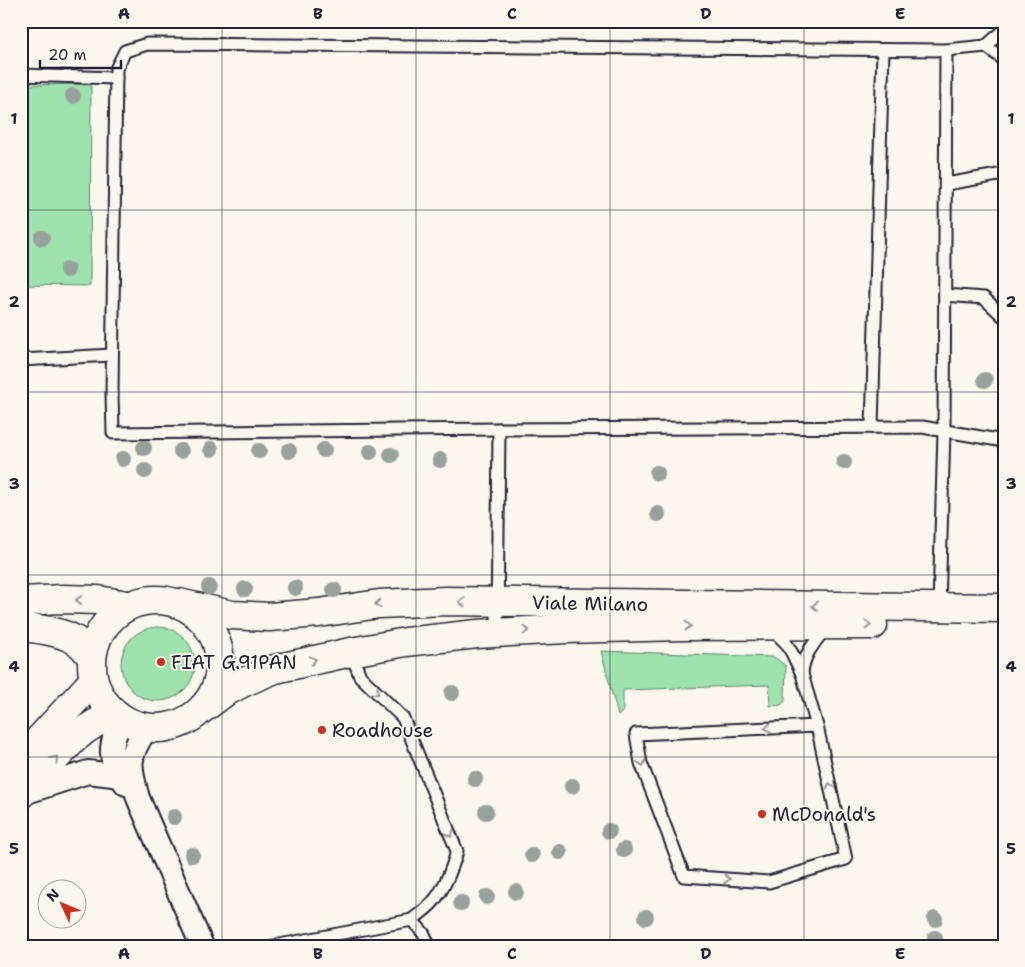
<svg xmlns="http://www.w3.org/2000/svg" width="1025" height="967" font-family="'Shantell Sans',sans-serif">
  <style>
    .green { fill: #9ee2ad; stroke: #608274 }
    .lines { fill: none; stroke-linecap: round; stroke-linejoin: round }
    .lane-casing { stroke: #22223b; stroke-width: 15 }
    .street-casing { stroke: #22223b; stroke-width: 26 }
    .secondary-casing { stroke: #22223b; stroke-width: 31 }
    .primary-casing { stroke: #22223b; stroke-width: 31 }
    .lane { stroke: #fbf7ec; stroke-width: 11 }
    .street { stroke: #fbf7ec; stroke-width: 22 }
    .secondary { stroke: #fbf7ec; stroke-width: 28 }
    .primary { stroke: #fbf7ec; stroke-width: 28 }
    .tree { fill: #98a29d }
    .oneway { stroke: #99979c }
    .grid { fill: none; stroke: #22223b; stroke-width: 1; stroke-opacity: 0.55 }
    .poi-dot { fill: #c8321e; stroke: #fbf7ec; stroke-width: 2 }
    .labels { text-anchor: middle; stroke-width: 4; stroke-linejoin: round; paint-order: stroke }
    .street-label { font-size: 19px; fill: #22223b; stroke: #fbf7ec }
    .poi-label { font-size: 19px; fill: #22223b; stroke: #fbf7ec; text-anchor: start }
    .neatline { fill: none; stroke: #22223b; stroke-width: 2 }
    .grid-label { font-size: 16px; text-anchor: middle; font-weight: bold; fill: #22223b }
  </style>
  <rect width="100%" height="100%" fill="#fbf7ec"/>
  <filter id="ink" filterUnits="userSpaceOnUse"><feTurbulence type="fractalNoise" baseFrequency=".02" numOctaves="2"/><feDisplacementMap in="SourceGraphic" scale="10" xChannelSelector="R" yChannelSelector="G"/><feConvolveMatrix kernelMatrix="1 2 1 2 8 2 1 2 1" color-interpolation-filters="sRGB"/></filter>
  <g filter="url(#ink)">
    <g class="green">
      <path d="M91,84L90,286L21,285V85Z"/>
      <circle cx="158" cy="664" r="37"/>
      <path d="M601,651L774,657L786,666L785,699V701L781,705L770,706L769,685L623,690V711L618,716Z"/>
    </g>
    <g class="lines">
      <defs>
        <g id="lane">
          <path d="M1004,30L986,46L946,50L147,44L125,51L116,69L112,394L113,433L499,429L922,427L1004,441"/>
          <path d="M986,46L1004,60"/>
          <path d="M21,75L116,78"/>
          <path d="M946,184L1004,174"/>
          <path d="M945,295L984,298L1004,317"/>
          <path d="M21,360L112,355"/>
          <path d="M872,427L883,50"/>
          <path d="M939,607L944,431L946,50"/>
          <path d="M773,630L786,643L792,653L802,674L817,726L846,859L769,882L684,876L641,763L636,734L817,726"/>
          <path d="M497,632L499,429"/>
          <path d="M351,652L360,676L403,718L457,851C452,869 445,888 433,902C427,909 419,914 412,920"/>
          <path d="M802,674C803,654 815,643 826,627"/>
          <path d="M274,946L412,920L424,934L429,946"/>
        </g>
        <g id="street">
          <path d="M121,718C110,746 106,759 126,784"/>
          <path d="M147,728C127,756 129,766 138,798L202,946"/>
          <path d="M21,794L88,772L121,776"/>
        </g>
        <g id="secondary">
          <path d="M21,601L63,599L98,600L127,605"/>
          <path d="M21,627C39,629 59,631 75,640C82,644 87,651 92,657"/>
        </g>
        <g id="primary">
          <circle cx="156" cy="664" r="64"/>
          <path d="M179,603L232,615L269,617L319,613L379,604L446,601L1004,608"/>
          <path d="M205,707L225,692L244,682L275,669L351,652L406,642L477,634L566,629L684,626L873,625"/>
          <path d="M21,759L93,681"/>
          <path d="M21,794L74,739L85,730L96,723L117,715"/>
        </g>
      </defs>
      <use href="#lane" class="lane-casing"/>
      <use href="#street" class="street-casing"/>
      <use href="#secondary" class="secondary-casing"/>
      <use href="#primary" class="primary-casing"/>
      <use href="#lane" class="lane"/>
      <use href="#street" class="street"/>
      <use href="#secondary" class="secondary"/>
      <use href="#primary" class="primary"/>
    </g>
    <g class="tree">
      <circle cx="73" cy="96" r="8"/>
      <circle cx="42" cy="238" r="8"/>
      <circle cx="67" cy="270" r="8"/>
      <circle cx="985" cy="380" r="8"/>
      <circle cx="144" cy="448" r="8"/>
      <circle cx="211" cy="449" r="8"/>
      <circle cx="324" cy="450" r="8"/>
      <circle cx="181" cy="451" r="8"/>
      <circle cx="259" cy="451" r="8"/>
      <circle cx="289" cy="451" r="8"/>
      <circle cx="370" cy="452" r="8"/>
      <circle cx="391" cy="455" r="8"/>
      <circle cx="123" cy="459" r="8"/>
      <circle cx="440" cy="460" r="8"/>
      <circle cx="844" cy="462" r="8"/>
      <circle cx="145" cy="471" r="8"/>
      <circle cx="657" cy="473" r="8"/>
      <circle cx="658" cy="514" r="8"/>
      <circle cx="209" cy="587" r="8"/>
      <circle cx="295" cy="588" r="8"/>
      <circle cx="245" cy="589" r="8"/>
      <circle cx="334" cy="590" r="8"/>
      <circle cx="452" cy="693" r="8"/>
      <circle cx="475" cy="779" r="8"/>
      <circle cx="572" cy="786" r="8"/>
      <circle cx="486" cy="812" r="8"/>
      <circle cx="174" cy="817" r="8"/>
      <circle cx="609" cy="831" r="8"/>
      <circle cx="624" cy="850" r="8"/>
      <circle cx="560" cy="852" r="8"/>
      <circle cx="192" cy="855" r="8"/>
      <circle cx="532" cy="855" r="8"/>
      <circle cx="516" cy="892" r="8"/>
      <circle cx="487" cy="897" r="8"/>
      <circle cx="461" cy="903" r="8"/>
      <circle cx="646" cy="917" r="8"/>
      <circle cx="935" cy="919" r="8"/>
      <circle cx="935" cy="938" r="8"/>
    </g>
    <defs><path id="oneway-chevron" d="M-2-3.5L2.5 0L-2 3.5" fill="none" stroke-width="1.6" stroke-linecap="round" stroke-linejoin="round" transform="scale(1.25)"/></defs>
    <g class="oneway">
      <use href="#oneway-chevron" transform="translate(79 600) rotate(-178)"/>
      <use href="#oneway-chevron" transform="translate(462 602) rotate(-179)"/>
      <use href="#oneway-chevron" transform="translate(378 604) rotate(175)"/>
      <use href="#oneway-chevron" transform="translate(815 606) rotate(-179)"/>
      <use href="#oneway-chevron" transform="translate(868 625)"/>
      <use href="#oneway-chevron" transform="translate(688 626)"/>
      <use href="#oneway-chevron" transform="translate(526 630) rotate(-2)"/>
      <use href="#oneway-chevron" transform="translate(313 660) rotate(-13)"/>
      <use href="#oneway-chevron" transform="translate(376 692) rotate(44)"/>
      <use href="#oneway-chevron" transform="translate(768 728) rotate(177)"/>
      <use href="#oneway-chevron" transform="translate(55 759) rotate(-47)"/>
      <use href="#oneway-chevron" transform="translate(642 763) rotate(74)"/>
      <use href="#oneway-chevron" transform="translate(830 786) rotate(-102)"/>
      <use href="#oneway-chevron" transform="translate(450 834) rotate(68)"/>
      <use href="#oneway-chevron" transform="translate(727 879) rotate(4)"/>
    </g>
  </g>
  <path class="grid" d="M222,21V946M416,21V946M610,21V946M804,21V946M21,210H1004M21,392H1004M21,575H1004M21,757H1004"/>
  <g class="poi-dot">
    <circle cx="161" cy="662" r="5"/>
    <circle cx="322" cy="730" r="5"/>
    <circle cx="762" cy="814" r="5"/>
  </g>
  <g class="labels">
    <g class="street-label">
      <text transform="translate(590 603) rotate(1)" y="7">Viale Milano</text>
    </g>
    <g class="poi-label">
      <text x="171" y="669">FIAT G.91PAN</text>
      <text x="332" y="737">Roadhouse</text>
      <text x="772" y="821">McDonald's</text>
    </g>
  </g>
  <rect width="1025" height="967" fill="none" stroke="#fbf7ec" stroke-width="55"/>
  <g transform="translate(62 904) rotate(314)"><circle r="24" fill="#fbf7ec" stroke="#a4a2a5"/>
  <path d="M0-4L9 19L0 12L-9 19Z" fill="#c8321e"/>
  <text y="-8" font-size="14" font-weight="bold" text-anchor="middle" fill="#22223b">N</text>
  </g>
  <path d="M40 60v8h81v-8" fill="none" stroke="#22223b" stroke-width="2.5"/>
  <text x="48" y="60" font-size="15" fill="#22223b" stroke="#fbf7ec" stroke-width="4" paint-order="stroke">20 m</text>
  <rect x="28" y="28" width="970" height="912" class="neatline"/>
  <g class="grid-label">
    <text x="124" y="19">A</text>
    <text x="318" y="19">B</text>
    <text x="512" y="19">C</text>
    <text x="706" y="19">D</text>
    <text x="900" y="19">E</text>
    <text x="14" y="124">1</text>
    <text x="1011" y="124">1</text>
    <text x="14" y="307">2</text>
    <text x="1011" y="307">2</text>
    <text x="14" y="489">3</text>
    <text x="1011" y="489">3</text>
    <text x="14" y="672">4</text>
    <text x="1011" y="672">4</text>
    <text x="14" y="854">5</text>
    <text x="1011" y="854">5</text>
    <text x="124" y="959">A</text>
    <text x="318" y="959">B</text>
    <text x="512" y="959">C</text>
    <text x="706" y="959">D</text>
    <text x="900" y="959">E</text>
  </g>
</svg>
